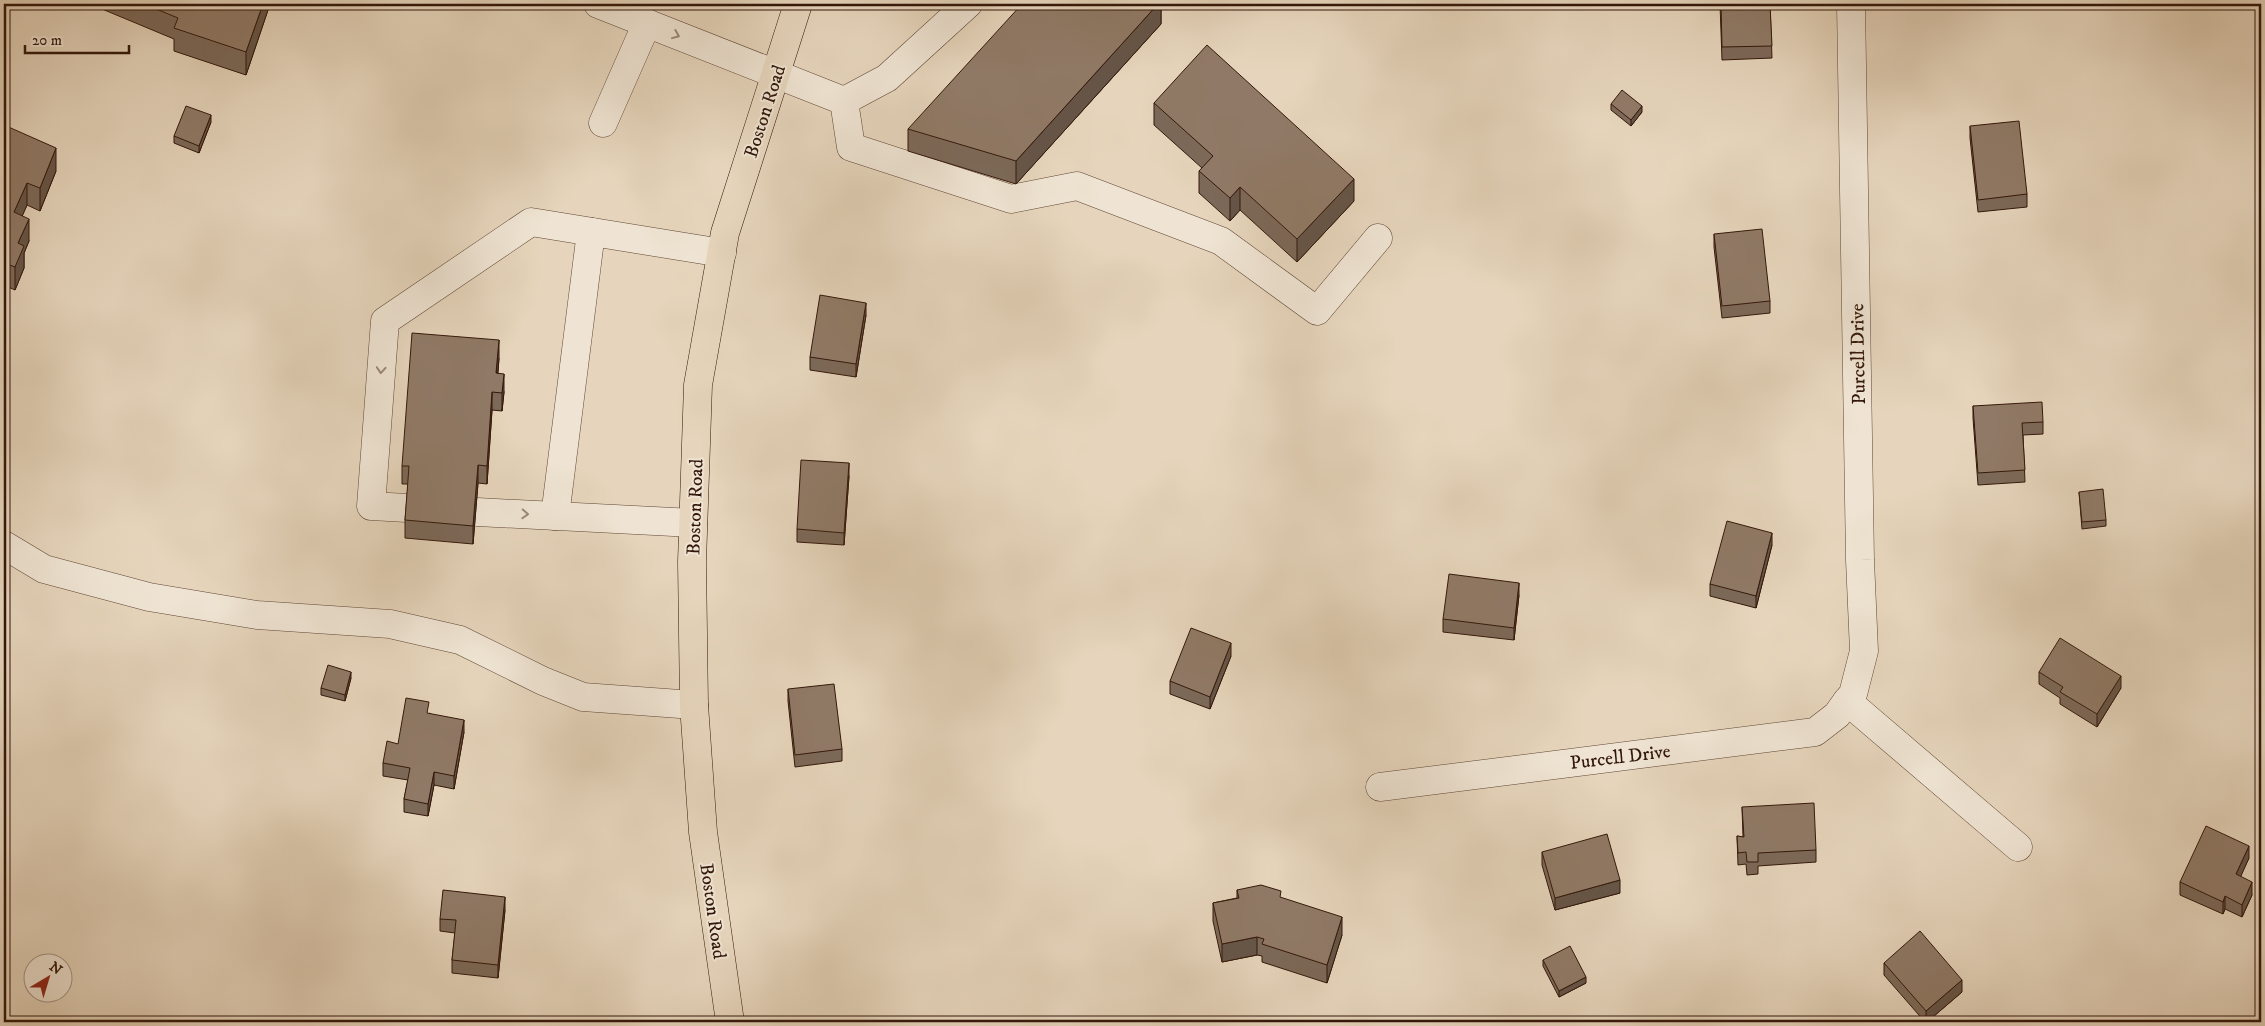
<svg xmlns="http://www.w3.org/2000/svg" width="2265" height="1026" font-family="'IM FELL DW Pica',serif">
  <style>
    .lines { fill: none; stroke-linecap: round; stroke-linejoin: round }
    .minor-casing { stroke: #604636; stroke-width: 29 }
    .major-casing { stroke: #33170a; stroke-width: 29 }
    .minor { stroke: #efe4d3; stroke-width: 28 }
    .major { stroke: #e6d5bc; stroke-width: 28 }
    .wall { fill: #7c6959; stroke: #33170a }
    .shaded-wall { fill: #655548; stroke: #33170a }
    .building { fill: #907a67; stroke: #33170a }
    .oneway { stroke: #9a8879 }
    .labels { text-anchor: middle; stroke-width: 4; stroke-linejoin: round; paint-order: stroke }
    .street-label { font-size: 19px; fill: #33170a; stroke: #efe4d3 }
  </style>
  <rect width="100%" height="100%" fill="#e6d5bc"/>
  <filter id="stains"><feTurbulence type="fractalNoise" baseFrequency=".004" numOctaves="4"/><feColorMatrix values="0 0 0 0 .2 0 0 0 0 .09 0 0 0 0 .02 0 0 0 .5 -.17"/></filter>
  <radialGradient id="worn" r=".72"><stop offset=".6" stop-color="#630" stop-opacity="0"/><stop offset="1" stop-color="#630" stop-opacity=".3"/></radialGradient>
  <g class="lines">
    <defs>
      <g id="minor">
        <path d="M598,4L844,101L851,147L1011,199L1077,186L1221,241L1317,311L1378,238"/>
        <path d="M844,101L887,78L968,4"/>
        <path d="M603,123L647,23"/>
        <path d="M407,508L371,506L385,321L531,222L722,253"/>
        <path d="M477,512L693,523"/>
        <path d="M555,516L591,232"/>
        <path d="M4,545L44,569L149,597L257,615L390,624L460,640L543,681L583,697L694,705"/>
        <path d="M1847,701L1853,694L1864,651L1860,560L1851,4"/>
        <path d="M1380,787L1815,732L1837,715L1847,701L2018,847"/>
      </g>
      <path id="major" d="M730,1022L703,832L694,705L692,562L698,385L725,233L798,4"/>
    </defs>
    <use href="#minor" class="minor-casing"/>
    <use href="#major" class="major-casing"/>
    <use href="#minor" class="minor"/>
    <use href="#major" class="major"/>
  </g>
  <g class="wall">
    <path d="M90,4H270L246,75L174,51V39Z"/>
    <path d="M635,4H650L648,8Z"/>
    <path d="M1161,4V24L1016,184L908,151V129Z"/>
    <path d="M1720,4H1770L1772,58L1722,60Z"/>
    <path d="M1154,103L1354,201L1297,262L1240,210L1230,221L1199,193V171L1202,168L1154,125Z"/>
    <path d="M1611,104L1642,112L1631,126L1611,110Z"/>
    <path d="M4,114L8,127L56,171L40,211L27,205L22,216L29,241L24,253V268L15,290L4,285Z"/>
    <path d="M211,122L199,153L174,143V136Z"/>
    <path d="M1970,126L2027,194V207L1978,212L1970,138Z"/>
    <path d="M1714,234L1770,301V313L1722,318L1714,247Z"/>
    <path d="M866,315L856,377L810,370V357Z"/>
    <path d="M499,358L498,373L504,392L502,411L492,410L487,484L478,483L473,544L405,538V520L408,484H402V466Z"/>
    <path d="M1973,406L2043,422V434L2023,435L2025,482L1978,485L1973,418Z"/>
    <path d="M849,476L844,545L797,542V529Z"/>
    <path d="M2079,492L2106,520V526L2082,529Z"/>
    <path d="M1772,545L1756,608L1710,596V584Z"/>
    <path d="M1519,595L1514,640L1443,632V619Z"/>
    <path d="M1231,656L1210,709L1170,694V681Z"/>
    <path d="M2039,672L2121,688L2097,727L2060,704V698L2039,684Z"/>
    <path d="M351,678L345,701L321,695V688Z"/>
    <path d="M788,689L842,749V761L795,767L788,701Z"/>
    <path d="M429,713L464,732L454,789L434,785L428,816L404,812V799L408,780L383,776V763L398,744Z"/>
    <path d="M1742,807L1816,850V862L1758,866V874L1747,875L1746,864L1738,865L1737,836L1743,837Z"/>
    <path d="M1542,852L1620,893L1555,910L1542,865Z"/>
    <path d="M2249,858L2240,877L2252,895L2242,917L2225,909L2223,914L2180,895V882Z"/>
    <path d="M1237,890L1281,898L1342,935L1327,983L1262,962V956L1257,955L1222,962L1213,921V903L1237,898Z"/>
    <path d="M505,910L498,978L452,973V960L455,933L440,931V919Z"/>
    <path d="M1543,960L1586,983L1559,997L1543,966Z"/>
    <path d="M1884,963L1962,992L1927,1022H1925L1884,975Z"/>
  </g>
  <g class="shaded-wall">
    <path d="M263,4H270L246,75V52Z"/>
    <path d="M1158,4H1161V24L1016,184V161Z"/>
    <path d="M1642,106V112L1631,126V120Z"/>
    <path d="M211,115V122L199,153V146Z"/>
    <path d="M8,116V138L4,125Z"/>
    <path d="M56,148V171L40,211V188Z"/>
    <path d="M1354,179V201L1297,262V239Z"/>
    <path d="M27,183V205L14,235V212Z"/>
    <path d="M1240,187V210L1230,221V198Z"/>
    <path d="M29,219V241L24,253V268L15,290V267L18,243Z"/>
    <path d="M866,303V315L856,377V364Z"/>
    <path d="M499,340V358L496,391V373Z"/>
    <path d="M504,374V392L502,411V393Z"/>
    <path d="M492,392V410L487,484V466Z"/>
    <path d="M849,463V476L844,545V533Z"/>
    <path d="M478,465V483L473,544V526Z"/>
    <path d="M1772,533V545L1756,608V596Z"/>
    <path d="M1519,583V595L1514,640V628Z"/>
    <path d="M1231,643V656L1210,709V697Z"/>
    <path d="M351,672V678L345,701V695Z"/>
    <path d="M2121,676V688L2097,727V714Z"/>
    <path d="M464,720V732L454,789V776Z"/>
    <path d="M434,772V785L428,816V804Z"/>
    <path d="M2249,846V858L2236,887V874Z"/>
    <path d="M1620,880V893L1555,910V898Z"/>
    <path d="M2252,882V895L2242,917V905Z"/>
    <path d="M2225,896V909L2223,914V902Z"/>
    <path d="M505,897V910L498,978V965Z"/>
    <path d="M1342,917V935L1327,983V965Z"/>
    <path d="M1257,937V955L1222,962V944Z"/>
    <path d="M1586,977V983L1559,997V991Z"/>
    <path d="M1962,980V992L1927,1022H1926V1011Z"/>
  </g>
  <g class="building">
    <path d="M144,4H263L246,52L174,28L178,18Z"/>
    <path d="M1022,4H1158L1016,161L908,129Z"/>
    <path d="M1721,4H1770L1772,46L1722,47Z"/>
    <path d="M1207,45L1354,179L1297,239L1240,187L1230,198L1199,171L1213,156L1154,103Z"/>
    <path d="M1622,90L1642,106L1631,120L1611,104Z"/>
    <path d="M186,106L211,115L199,146L174,136Z"/>
    <path d="M4,114L8,116L4,125L56,148L40,188L27,183L14,212L29,219L18,243L24,246L15,267L4,263Z"/>
    <path d="M2019,121L2027,194L1978,200L1970,126Z"/>
    <path d="M1762,229L1770,301L1722,306L1714,234Z"/>
    <path d="M820,295L866,303L856,364L810,357Z"/>
    <path d="M412,333L499,340L496,373L504,374L502,393L492,392L487,466L478,465L473,526L405,520L409,466H402Z"/>
    <path d="M2042,402L2043,422L2022,423L2025,470L1978,473L1973,406Z"/>
    <path d="M801,460L849,463L844,533L797,529Z"/>
    <path d="M2103,489L2106,520L2082,522L2079,492Z"/>
    <path d="M1727,521L1772,533L1756,596L1710,584Z"/>
    <path d="M1449,574L1519,583L1514,628L1443,619Z"/>
    <path d="M1191,628L1231,643L1210,697L1170,681Z"/>
    <path d="M2060,638L2121,676L2097,714L2060,692L2063,687L2039,672Z"/>
    <path d="M328,665L351,672L345,695L321,688Z"/>
    <path d="M834,684L842,749L795,755L788,689Z"/>
    <path d="M406,698L429,702L427,713L464,720L454,776L434,772L428,804L404,799L410,768L383,763L387,741L398,744Z"/>
    <path d="M1814,803L1816,850L1758,853V862H1747L1746,852L1738,853L1737,836L1744,837L1742,807Z"/>
    <path d="M2206,826L2249,846L2236,874L2252,882L2242,905L2225,896L2223,902L2180,882Z"/>
    <path d="M1607,834L1620,880L1555,898L1542,852Z"/>
    <path d="M1261,885L1281,891L1280,897L1342,917L1327,965L1262,944L1264,939L1257,937L1222,944L1213,903L1239,898L1237,890Z"/>
    <path d="M443,890L505,897L498,965L452,960L456,920L440,919Z"/>
    <path d="M1920,931L1962,980L1926,1011L1884,963Z"/>
    <path d="M1570,946L1586,977L1559,991L1543,960Z"/>
  </g>
  <defs><path id="oneway-chevron" d="M-2-3.5L2.5 0L-2 3.5" fill="none" stroke-width="1.6" stroke-linecap="round" stroke-linejoin="round" transform="scale(1.25)"/></defs>
  <g class="oneway">
    <use href="#oneway-chevron" transform="translate(676 35) rotate(22)"/>
    <use href="#oneway-chevron" transform="translate(381 370) rotate(94)"/>
    <use href="#oneway-chevron" transform="translate(525 514) rotate(3)"/>
  </g>
  <g class="labels">
    <g class="street-label">
      <text transform="translate(764 111) rotate(-72)" y="7">Boston Road</text>
      <text transform="translate(1857 354) rotate(-91)" y="7">Purcell Drive</text>
      <text transform="translate(694 507) rotate(-88)" y="7">Boston Road</text>
      <text transform="translate(1620 756) rotate(-7)" y="7">Purcell Drive</text>
      <text transform="translate(714 911) rotate(82)" y="7">Boston Road</text>
    </g>
  </g>
  <rect width="2265" height="1026" fill="none" stroke="#e6d5bc" stroke-width="20"/>
  <rect x="5" y="5" width="2255" height="1016" fill="none" stroke="#33170a" stroke-width="2.5"/>
  <rect x="10" y="10" width="2245" height="1006" fill="none" stroke="#33170a"/>
  <g transform="translate(48 978) rotate(38)"><circle r="24" fill="#efe4d3" stroke="#a49283"/>
  <path d="M0-4L9 19L0 12L-9 19Z" fill="#8f2418"/>
  <text y="-8" font-size="14" font-weight="bold" text-anchor="middle" fill="#33170a">N</text>
  </g>
  <path d="M25 45v8h104v-8" fill="none" stroke="#33170a" stroke-width="2.5"/>
  <text x="32" y="45" font-size="15" fill="#33170a" stroke="#efe4d3" stroke-width="4" paint-order="stroke">20 m</text>
  <rect width="100%" height="100%" filter="url(#stains)"/>
  <rect width="100%" height="100%" fill="url(#worn)"/>
</svg>
